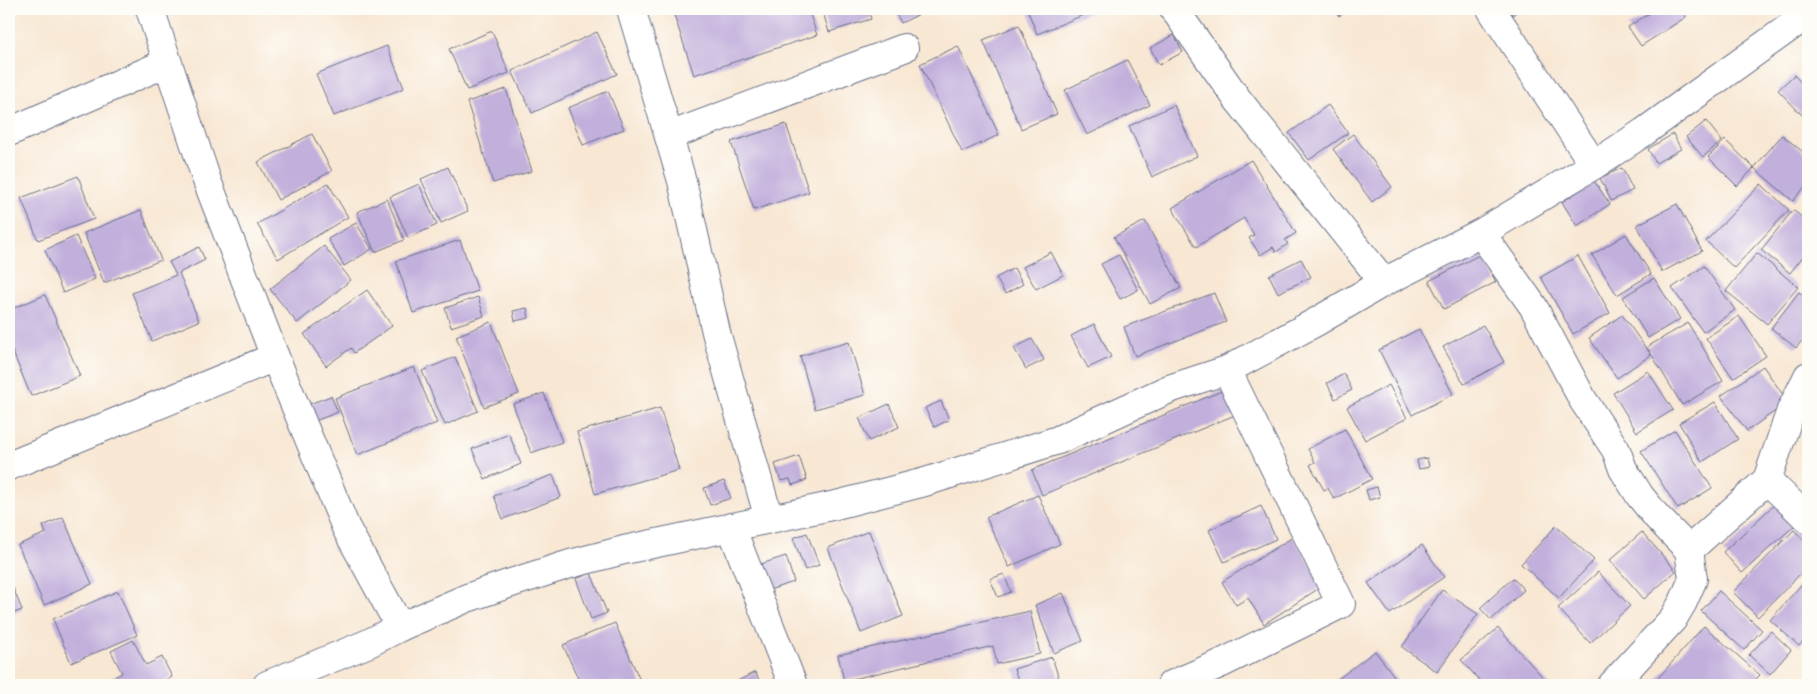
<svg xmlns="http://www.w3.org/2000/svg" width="1817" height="694" font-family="Pangolin,sans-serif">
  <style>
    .building { fill: #c1afdc }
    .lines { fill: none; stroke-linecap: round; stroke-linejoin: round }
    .minor-casing { stroke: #686f87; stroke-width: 30 }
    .minor { stroke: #fff; stroke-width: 28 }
  </style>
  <rect width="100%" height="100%" fill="#fdfcf7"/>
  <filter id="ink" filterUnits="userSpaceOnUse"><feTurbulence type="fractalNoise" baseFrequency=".02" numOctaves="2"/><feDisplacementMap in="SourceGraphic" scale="10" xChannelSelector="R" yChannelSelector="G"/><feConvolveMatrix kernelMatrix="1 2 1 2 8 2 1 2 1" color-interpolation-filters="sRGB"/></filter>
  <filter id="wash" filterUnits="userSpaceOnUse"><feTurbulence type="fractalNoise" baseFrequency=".0096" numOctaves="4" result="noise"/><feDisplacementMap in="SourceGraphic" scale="20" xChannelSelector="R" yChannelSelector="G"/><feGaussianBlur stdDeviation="1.12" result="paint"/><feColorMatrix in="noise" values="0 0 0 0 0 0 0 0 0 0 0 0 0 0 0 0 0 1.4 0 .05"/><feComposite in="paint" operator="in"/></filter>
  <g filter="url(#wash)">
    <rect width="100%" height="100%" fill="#f8e7d3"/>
    <g id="blocks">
      <g class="building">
        <path d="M672,9H808L817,35L694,75Z"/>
        <path d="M822,9H868L871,19L829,32Z"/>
        <path d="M894,9H930L901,23Z"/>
        <path d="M1027,9H1098L1037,34Z"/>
        <path d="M1334,9H1351L1339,16Z"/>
        <path d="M1505,9H1520L1511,16Z"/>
        <path d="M1656,9H1681L1686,17L1641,46L1628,27Z"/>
        <path d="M1019,25L1057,114L1021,129L983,40Z"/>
        <path d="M492,31L509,73L467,90L449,49Z"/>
        <path d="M597,32L617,74L532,113L512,71Z"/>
        <path d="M1174,35L1183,52L1159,65L1150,48Z"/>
        <path d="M387,46L404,88L334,116L316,74Z"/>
        <path d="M958,46L999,135L962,152L920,64Z"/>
        <path d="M1127,60L1150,105L1087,135L1065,90Z"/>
        <path d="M1794,75L1808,90V113L1804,117L1778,90Z"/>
        <path d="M506,89L532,171L493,183L467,102Z"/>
        <path d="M608,91L624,129L583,145L568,108Z"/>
        <path d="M1174,105L1197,156L1152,177L1129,126Z"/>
        <path d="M1328,105L1348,133L1309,160L1289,133Z"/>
        <path d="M1706,121L1722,141L1703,157L1686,137Z"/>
        <path d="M786,124L809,192L754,210L731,142Z"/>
        <path d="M312,134L332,171L278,200L258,162Z"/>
        <path d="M1353,134L1392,187L1372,202L1333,149Z"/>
        <path d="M1673,134L1681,149L1656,163L1648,149Z"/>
        <path d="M1782,135L1808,156V183L1793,201L1754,168L1737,186L1708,157L1725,140L1754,168Z"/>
        <path d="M1251,160L1296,233L1285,240L1288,244L1276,252L1273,247L1260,255L1249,238L1254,235L1244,218L1196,247L1172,208Z"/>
        <path d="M448,167L468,211L441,223L421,179Z"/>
        <path d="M1622,168L1633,190L1611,201L1600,178Z"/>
        <path d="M78,176L94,219L38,240L21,198Z"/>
        <path d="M1594,181L1610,204L1577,226L1562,202Z"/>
        <path d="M328,183L348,217L278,259L257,224Z"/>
        <path d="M419,184L437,225L408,238L390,197Z"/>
        <path d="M1761,184L1789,210L1734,268L1706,241Z"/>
        <path d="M387,199L404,240L375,252L357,212Z"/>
        <path d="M1677,204L1702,251L1662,272L1637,225Z"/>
        <path d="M141,210L161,260L104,283L84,233Z"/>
        <path d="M1793,210L1808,222V250L1790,273L1761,250Z"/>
        <path d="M1145,221L1181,288L1150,304L1114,237Z"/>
        <path d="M356,223L372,249L344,266L328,239Z"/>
        <path d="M1626,234L1651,274L1617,295L1592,255Z"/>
        <path d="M76,236L95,279L63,293L45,250Z"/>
        <path d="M460,240L478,291L413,313L396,261Z"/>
        <path d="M324,246L351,280L297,323L270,289Z"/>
        <path d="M199,247L205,260L179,273L199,321L152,341L132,293L176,275L169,262Z"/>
        <path d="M1051,252L1063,275L1036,289L1023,267Z"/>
        <path d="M1757,253L1798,287L1767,324L1726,291Z"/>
        <path d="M1481,254L1496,282L1444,309L1429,281Z"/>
        <path d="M1119,255L1138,290L1120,299L1101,264Z"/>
        <path d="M1578,256L1610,313L1573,334L1541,277Z"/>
        <path d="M1301,259L1311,277L1278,293L1269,275Z"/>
        <path d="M1704,266L1735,310L1703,332L1672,288Z"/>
        <path d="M1014,268L1023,284L1005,294L996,278Z"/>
        <path d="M1654,278L1680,319L1648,338L1623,297Z"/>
        <path d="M367,290L392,326L354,353L351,348L326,366L304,334Z"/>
        <path d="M1799,292L1808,299V333L1796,348L1771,328Z"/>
        <path d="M1214,293L1226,322L1135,356L1124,327Z"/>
        <path d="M45,295L80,376L31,396L9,343V310Z"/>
        <path d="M478,297L484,316L451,327L445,308Z"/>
        <path d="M527,308L529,318L515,321L513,311Z"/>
        <path d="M1622,315L1651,355L1617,378L1589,338Z"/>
        <path d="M1739,316L1766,356L1733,378L1706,338Z"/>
        <path d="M491,322L519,394L484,407L456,336Z"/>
        <path d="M1688,323L1723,381L1682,405L1647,347Z"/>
        <path d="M1094,324L1111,357L1088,368L1071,336Z"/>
        <path d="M1483,325L1504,362L1464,384L1443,347Z"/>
        <path d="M1419,329L1453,394L1412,415L1379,350Z"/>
        <path d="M1032,339L1044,360L1026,369L1014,348Z"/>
        <path d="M849,342L865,395L815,409L800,356Z"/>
        <path d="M455,357L478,411L445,425L422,371Z"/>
        <path d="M1763,366L1788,402L1747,431L1721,396Z"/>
        <path d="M414,367L437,423L357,455L335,398Z"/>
        <path d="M1648,371L1673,410L1637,432L1613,393Z"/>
        <path d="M1344,374L1352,390L1335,399L1327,383Z"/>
        <path d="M1389,385L1407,418L1365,440L1347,407Z"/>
        <path d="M1224,390L1235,415L1042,495L1032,470Z"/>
        <path d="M544,393L562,442L531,453L513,404Z"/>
        <path d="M331,396L338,412L315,421L309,404Z"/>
        <path d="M941,401L949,420L934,427L925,408Z"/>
        <path d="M1715,402L1738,439L1702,462L1679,423Z"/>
        <path d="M889,404L899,427L869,441L859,418Z"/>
        <path d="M660,408L679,470L595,494L577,432Z"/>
        <path d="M1345,429L1372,479L1334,499L1328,488L1324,490L1310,465L1315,462L1308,449Z"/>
        <path d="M1675,430L1712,488L1678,509L1641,451Z"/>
        <path d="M509,434L521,464L485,479L472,449Z"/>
        <path d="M799,456L807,480L792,485L790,479L781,481L775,464Z"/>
        <path d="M1427,458L1429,467L1419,469L1417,460Z"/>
        <path d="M553,475L561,497L503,519L494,496Z"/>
        <path d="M724,481L731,498L710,505L704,488Z"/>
        <path d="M1377,487L1380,497L1369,500L1366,490Z"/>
        <path d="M1038,495L1060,544L1009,567L986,517Z"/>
        <path d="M1775,504L1795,525L1742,573L1723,552Z"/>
        <path d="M1261,506L1276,539L1224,562L1209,530Z"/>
        <path d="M63,517L92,584L44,605L18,545L46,533L43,526Z"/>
        <path d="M1556,526L1594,560L1559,598L1521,564Z"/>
        <path d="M1794,530L1808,545V566L1758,617L1733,592Z"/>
        <path d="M869,531L903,616L861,633L828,548Z"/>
        <path d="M1642,532L1676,571L1644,599L1610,560Z"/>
        <path d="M807,533L819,565L805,570L793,538Z"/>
        <path d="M1293,537L1324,585L1264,624L1248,598L1236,605L1222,582Z"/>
        <path d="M1422,545L1444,577L1390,614L1368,583Z"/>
        <path d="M786,556L794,582L769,590L761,564Z"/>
        <path d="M1598,572L1630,606L1590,643L1558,608Z"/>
        <path d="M591,573L607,613L591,619L576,579Z"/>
        <path d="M1004,574L1011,592L998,597L990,579Z"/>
        <path d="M1808,577V636L1799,646L1770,620Z"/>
        <path d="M9,578L22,610L9,615Z"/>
        <path d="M1513,578L1524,590L1491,620L1480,608Z"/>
        <path d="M1442,590L1478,614L1437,672L1402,647Z"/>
        <path d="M118,591L137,635L71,663L53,619Z"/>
        <path d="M1719,591L1762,630L1744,650L1701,611Z"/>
        <path d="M1063,593L1083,641L1054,653L1035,605Z"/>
        <path d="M1030,611L1040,654L997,664L993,646L844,681L838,655Z"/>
        <path d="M615,623L642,685H581L563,645Z"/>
        <path d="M1704,626L1760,675L1750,685H1652Z"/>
        <path d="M1498,628L1550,685H1484L1461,660Z"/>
        <path d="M1771,631L1791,650L1770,674L1749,655Z"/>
        <path d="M133,640L146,665L162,657L172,677L155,685H98L122,673L111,651Z"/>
        <path d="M1375,651L1401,685H1338L1335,681Z"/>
        <path d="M1052,657L1061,685H1020L1014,669Z"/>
        <path d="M755,672L762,685H730Z"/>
      </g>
    </g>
  </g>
  <g filter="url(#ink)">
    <use href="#blocks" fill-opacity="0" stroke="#686f87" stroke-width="1"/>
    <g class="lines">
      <defs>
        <g id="minor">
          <path d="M150,9L206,178L275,357L346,528L400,627"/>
          <path d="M631,9L682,181L716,332L769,519"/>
          <path d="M1174,9L1238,100L1384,282"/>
          <path d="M1491,9L1594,165"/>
          <path d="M9,132L166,63"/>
          <path d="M669,136L904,48"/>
          <path d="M1481,233L1533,306L1583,400L1616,450L1623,469L1640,496L1657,517L1689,550L1693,579L1683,602L1673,619L1612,685"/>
          <path d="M9,466L275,357"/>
          <path d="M1767,480L1808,519"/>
          <path d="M731,527L793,685"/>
          <path d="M1689,550L1767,480L1791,410L1808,376"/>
          <path d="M267,685L369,643L400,627L467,598L508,584L570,564L624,550L836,505L925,482L1058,440L1169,389L1227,370L1316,322L1384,282L1481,233L1594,165L1644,132L1808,14"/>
          <path d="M1171,685L1222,663L1341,604L1227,370"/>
        </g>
      </defs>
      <use href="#minor" class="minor-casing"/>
      <use href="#minor" class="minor"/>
    </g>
  </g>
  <rect width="1817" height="694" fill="none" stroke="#fdfcf7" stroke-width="30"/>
</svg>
